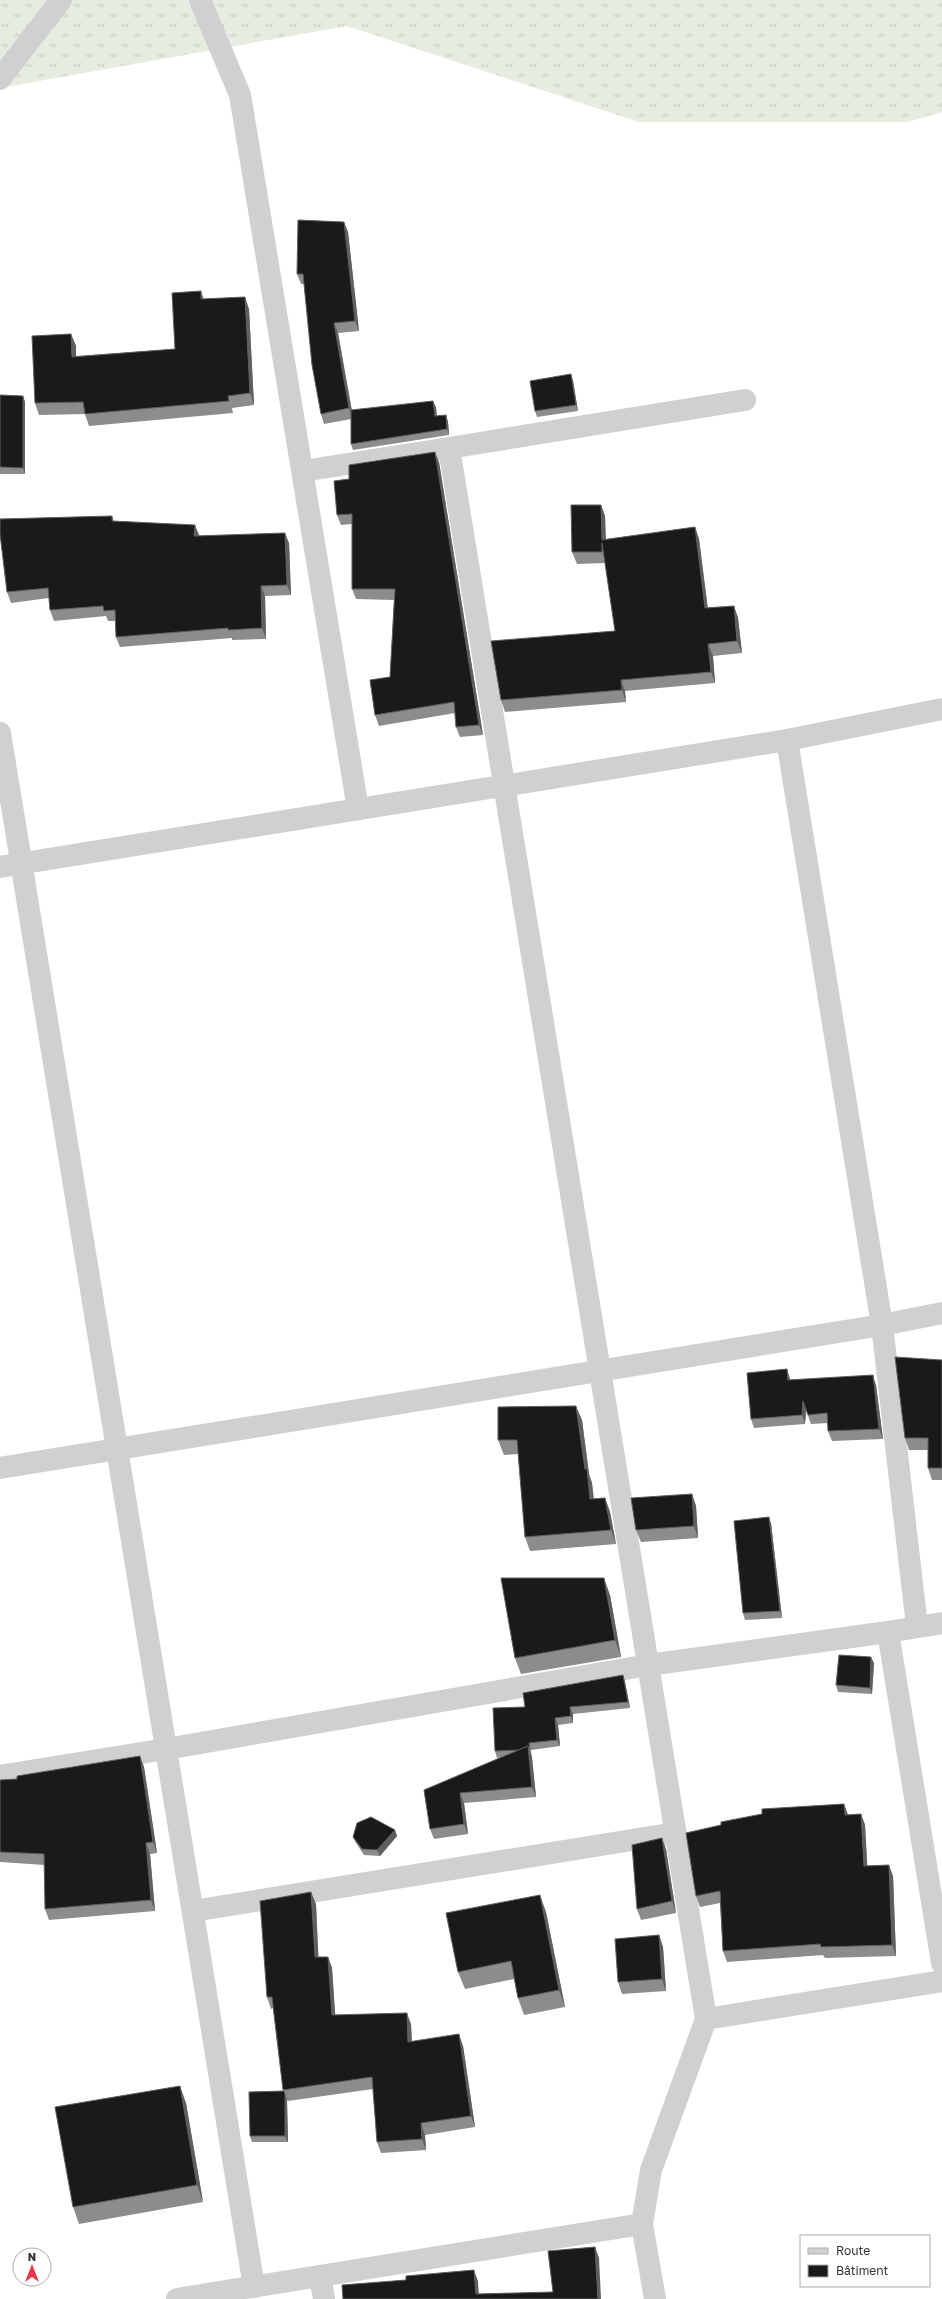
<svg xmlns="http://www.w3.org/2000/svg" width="942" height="2299" font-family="'Golos Text',sans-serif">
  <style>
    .grass { fill: url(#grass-tufts) }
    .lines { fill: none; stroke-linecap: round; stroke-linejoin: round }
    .minor { stroke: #d0d0d0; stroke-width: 22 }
    .wall { fill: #8c8c8c }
    .shaded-wall { fill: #5f5f5f }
    .building { fill: #1a1a1a; stroke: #5f5f5f }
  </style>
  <defs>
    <pattern id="grass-tufts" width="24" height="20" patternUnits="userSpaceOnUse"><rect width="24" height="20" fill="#e6ecdf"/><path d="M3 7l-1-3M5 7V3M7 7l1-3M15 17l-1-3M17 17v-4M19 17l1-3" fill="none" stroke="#c6cbc0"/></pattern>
  </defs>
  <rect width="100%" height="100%" fill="#fff"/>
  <path class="grass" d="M0,0H942V112L908,122H639L347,26L0,88Z"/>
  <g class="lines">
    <g class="minor">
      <path d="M200,0L240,95L358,809"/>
      <path d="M0,79L61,0"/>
      <path d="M449,448L745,400"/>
      <path d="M303,471L449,448L706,2019L651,2170L642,2224L655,2299"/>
      <path d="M0,733L254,2287"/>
      <path d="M787,740L882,1325L917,1626"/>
      <path d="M0,867L787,740L942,709"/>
      <path d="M0,1468L882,1325L942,1313"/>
      <path d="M888,1632L942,1963"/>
      <path d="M0,1776L166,1749L648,1665L888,1632L942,1623"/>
      <path d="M193,1911L675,1833"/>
      <path d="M706,2019L942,1981"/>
      <path d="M320,2276L324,2299"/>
      <path d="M177,2299L642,2224"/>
    </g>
  </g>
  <g class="wall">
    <path d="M344,222L348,232L359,331L338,333L352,410L436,407L437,416L446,415L448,422L449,435L353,450L351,444V419L324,424L321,414L304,284H301L297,274Z"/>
    <path d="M204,299L249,309L254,405L232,408L233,413L89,426L85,414L39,415L35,403L71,334L76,346V356L175,349Z"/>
    <path d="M571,374L573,381L578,411L537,417L535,411Z"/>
    <path d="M0,395L23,396L25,402V474H0Z"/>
    <path d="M439,462L483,735L460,737L456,727L455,713L379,726L375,715L390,677L394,600L356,599L352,589V524L341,525L337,515L349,479Z"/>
    <path d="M601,505L605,516L606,539L695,527L699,539L708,608L734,606L738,618L742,653L713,656L715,683L625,691L626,702L505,712L501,700L615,631L605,563L577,564L572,552Z"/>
    <path d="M112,516L114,521L199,535V536L289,543L291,595L265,596L266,639L232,640V638L120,647L116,637V621H108L106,616L54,621L50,610L49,598L11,603L7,592Z"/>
    <path d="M942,1360V1480H932L928,1468V1450H909L905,1438Z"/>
    <path d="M790,1380L876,1385L883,1439L832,1441L828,1431V1423L811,1424L806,1410L805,1424L754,1428L751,1419Z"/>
    <path d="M582,1420L589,1474L592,1483L594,1499L605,1498L610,1512L616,1544L530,1551L525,1537L518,1454L504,1455L498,1440Z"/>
    <path d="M692,1494L696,1506L698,1538L641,1542L636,1530Z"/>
    <path d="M771,1523L782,1618L745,1620L743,1613Z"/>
    <path d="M610,1595L621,1657L521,1674L515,1658Z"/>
    <path d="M874,1663L872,1694L838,1692L836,1685Z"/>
    <path d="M623,1675L625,1682L630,1708L573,1714V1723L558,1725L560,1746L531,1750L536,1797L464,1803L468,1834L434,1839L430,1829L424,1790L502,1757L497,1758L495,1751L525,1707Z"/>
    <path d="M140,1756L144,1767L157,1853L150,1854L155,1911L49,1920L45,1909V1865L0,1862V1780L17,1779Z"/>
    <path d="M844,1804L848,1815L861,1814L865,1825L867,1866L893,1876L896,1956L825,1958L823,1955L727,1962L723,1951L720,1903L700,1907L696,1896Z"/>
    <path d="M395,1830L397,1836L380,1856L364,1855L356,1843L353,1837Z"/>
    <path d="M666,1849L676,1913L641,1920L637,1909Z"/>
    <path d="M316,1904L318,1957H328L332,1968L335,2015L411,2024L412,2041L463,2046L475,2127L425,2135L426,2150L381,2153L377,2142L373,2089L288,2101L287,2100L288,2142H252L250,2136L284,2091L273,2008L271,2009L267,1997Z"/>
    <path d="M546,1912L565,2007L524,2015L518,1998L514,1979L465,1989L458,1972Z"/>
    <path d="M659,1935L663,1947L666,1991L622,1994L618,1982Z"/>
    <path d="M186,2103L203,2202L79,2224L73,2207Z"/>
  </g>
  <g class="shaded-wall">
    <path d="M344,222L348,232L359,331L355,321Z"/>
    <path d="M201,291L205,303L201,299Z"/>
    <path d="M245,297L249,309L254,405L250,393Z"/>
    <path d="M334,323L338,333L353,419L349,408Z"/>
    <path d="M71,334L76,346V369L72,357Z"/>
    <path d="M571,374L573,381L578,411L576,405Z"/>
    <path d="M23,396L25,402V474L23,468Z"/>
    <path d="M433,401L436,407L437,422L435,416Z"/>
    <path d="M446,415L448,422L449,435L447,429Z"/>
    <path d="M435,452L439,462L483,735L479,725Z"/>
    <path d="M601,505L605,516L606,551L602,540Z"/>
    <path d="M195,525L199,535L198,547L194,536Z"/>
    <path d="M695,527L699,539L709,620L705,608Z"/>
    <path d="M285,533L289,543L291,595L287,585Z"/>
    <path d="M261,586L265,596L266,639L262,628Z"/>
    <path d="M734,606L738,618L742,653L737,641Z"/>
    <path d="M708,644L713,656L715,683L711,672Z"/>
    <path d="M621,680L625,691L626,702L622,690Z"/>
    <path d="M787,1369L790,1379L791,1389L788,1380Z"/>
    <path d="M873,1375L876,1385L883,1439L879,1429Z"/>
    <path d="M803,1401L806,1410L805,1424L802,1415Z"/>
    <path d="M576,1406L582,1420L589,1474L592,1483L595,1514L590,1499Z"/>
    <path d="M692,1494L696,1506L698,1538L694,1526Z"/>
    <path d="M605,1498L610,1512L616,1544L611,1530Z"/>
    <path d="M769,1517L771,1523L782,1618L780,1611Z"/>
    <path d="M604,1578L610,1595L621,1657L615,1640Z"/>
    <path d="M871,1657L874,1663L872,1694L870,1688Z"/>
    <path d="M623,1675L625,1682L630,1708L628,1702Z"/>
    <path d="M570,1707L573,1714V1723L571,1716Z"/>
    <path d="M555,1718L558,1725L560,1746L557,1740Z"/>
    <path d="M528,1746L532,1757L536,1797L532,1787Z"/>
    <path d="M140,1756L144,1767L157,1853L153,1842Z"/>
    <path d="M460,1793L464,1803L468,1834L464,1824Z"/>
    <path d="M844,1804L848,1815H845Z"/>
    <path d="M861,1814L865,1825L868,1877L864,1866Z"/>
    <path d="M395,1830L397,1836L380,1856L377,1850Z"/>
    <path d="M662,1838L666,1849L676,1913L672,1901Z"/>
    <path d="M146,1843L150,1854L155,1911L151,1900Z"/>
    <path d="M889,1865L893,1876L896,1956L892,1945Z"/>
    <path d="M311,1892L316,1904L319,1969L315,1957Z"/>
    <path d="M540,1895L546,1912L565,2007L559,1990Z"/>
    <path d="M659,1935L663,1947L666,1991L662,1979Z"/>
    <path d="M328,1957L332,1968L336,2026L332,2015Z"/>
    <path d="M407,2013L411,2024L412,2053L408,2042Z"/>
    <path d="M459,2034L463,2046L475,2127L471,2116Z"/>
    <path d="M180,2086L186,2103L203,2202L197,2185Z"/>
    <path d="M285,2094L287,2100L288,2142L285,2136Z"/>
    <path d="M421,2123L425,2135L426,2150L422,2139Z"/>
    <path d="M595,2247L599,2258L601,2299H598Z"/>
    <path d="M474,2270L478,2281L479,2299L476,2294Z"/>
  </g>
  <g class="building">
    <path d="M298,220L344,222L355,321L334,323L349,408L321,414L312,365L303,274H297Z"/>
    <path d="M201,291V299L245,297L250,393L228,396L229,401L85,414L83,402L35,403L32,336L71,334L72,357L175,349L172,293Z"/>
    <path d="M571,374L576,405L535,411L530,381Z"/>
    <path d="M0,395L23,396V468L0,467Z"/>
    <path d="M433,401L435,416L446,415L447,429L351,444V410Z"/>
    <path d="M435,452L479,725L456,727L454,702L375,715L370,680L390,677L395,589H352V514L337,515L334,481L349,479V465Z"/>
    <path d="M571,505H601L602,540L695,527L705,608L734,606L737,641L708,644L711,672L621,680L622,690L501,700L491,641L615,631L602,543V552H572Z"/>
    <path d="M112,516V521L195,525L194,536L285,533L287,585L261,586L262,628L228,630V628L116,637L115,610L104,611L103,606L50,610L48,588L7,592L0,534V519Z"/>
    <path d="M895,1357L942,1360V1468H928V1438H905Z"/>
    <path d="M787,1369L788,1380L873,1375L879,1429L828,1431L827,1413L808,1415L803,1401L802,1415L751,1419L747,1373Z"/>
    <path d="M576,1406L585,1469H587L590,1499L605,1498L611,1530L525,1537L517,1440H498V1407Z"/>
    <path d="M692,1494L694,1526L636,1530L631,1498Z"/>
    <path d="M769,1517L780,1611L743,1613L734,1521Z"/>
    <path d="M501,1578H604L615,1640L515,1658Z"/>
    <path d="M839,1655L871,1657L870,1688L836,1685Z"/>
    <path d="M623,1675L628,1702L570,1707L571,1716L555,1718L557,1740L529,1743L530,1749L528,1746L519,1750L495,1751L493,1708L525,1707L523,1693Z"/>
    <path d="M528,1746L532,1787L460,1793L464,1824L430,1829L424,1790Z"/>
    <path d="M140,1756L153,1842L146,1843L151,1900L45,1909L44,1854L0,1852V1780L17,1779V1776Z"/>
    <path d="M844,1804L845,1815L861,1814L864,1866L889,1865L892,1945L821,1947L820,1944L723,1951L720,1891L696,1896L686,1833L721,1825V1822L762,1814V1809Z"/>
    <path d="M371,1817L395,1830L377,1850L362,1849L353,1837L357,1823Z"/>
    <path d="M662,1838L672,1901L637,1909L632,1845Z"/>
    <path d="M311,1892L315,1957H328L332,2015L407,2013L408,2042L459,2034L471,2116L421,2123L422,2139L377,2142L372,2077L283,2090L272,1997H267L260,1901Z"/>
    <path d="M540,1895L559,1990L518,1998L511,1961L458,1972L446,1913Z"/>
    <path d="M659,1935L662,1979L618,1982L615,1939Z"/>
    <path d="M180,2086L197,2185L73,2207L55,2107Z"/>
    <path d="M284,2091L285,2094V2136H250L249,2092Z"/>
    <path d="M595,2247L598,2299H343L342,2285L406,2280V2276L474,2270L476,2294L553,2292L548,2251Z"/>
  </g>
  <rect x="800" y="2235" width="130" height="52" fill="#ffffff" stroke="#adadad"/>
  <rect x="808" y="2248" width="20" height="6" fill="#d0d0d0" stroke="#adadad"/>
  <text x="836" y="2255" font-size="12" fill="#333333">Route</text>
  <rect x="808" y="2265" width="20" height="12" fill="#1a1a1a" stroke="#adadad"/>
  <text x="836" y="2275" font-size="12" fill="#333333">Bâtiment</text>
  <g transform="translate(32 2267)"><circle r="19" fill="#ffffff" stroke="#adadad"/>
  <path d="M0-3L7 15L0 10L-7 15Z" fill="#e63946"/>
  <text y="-6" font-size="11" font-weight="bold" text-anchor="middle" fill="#333333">N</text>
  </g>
</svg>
